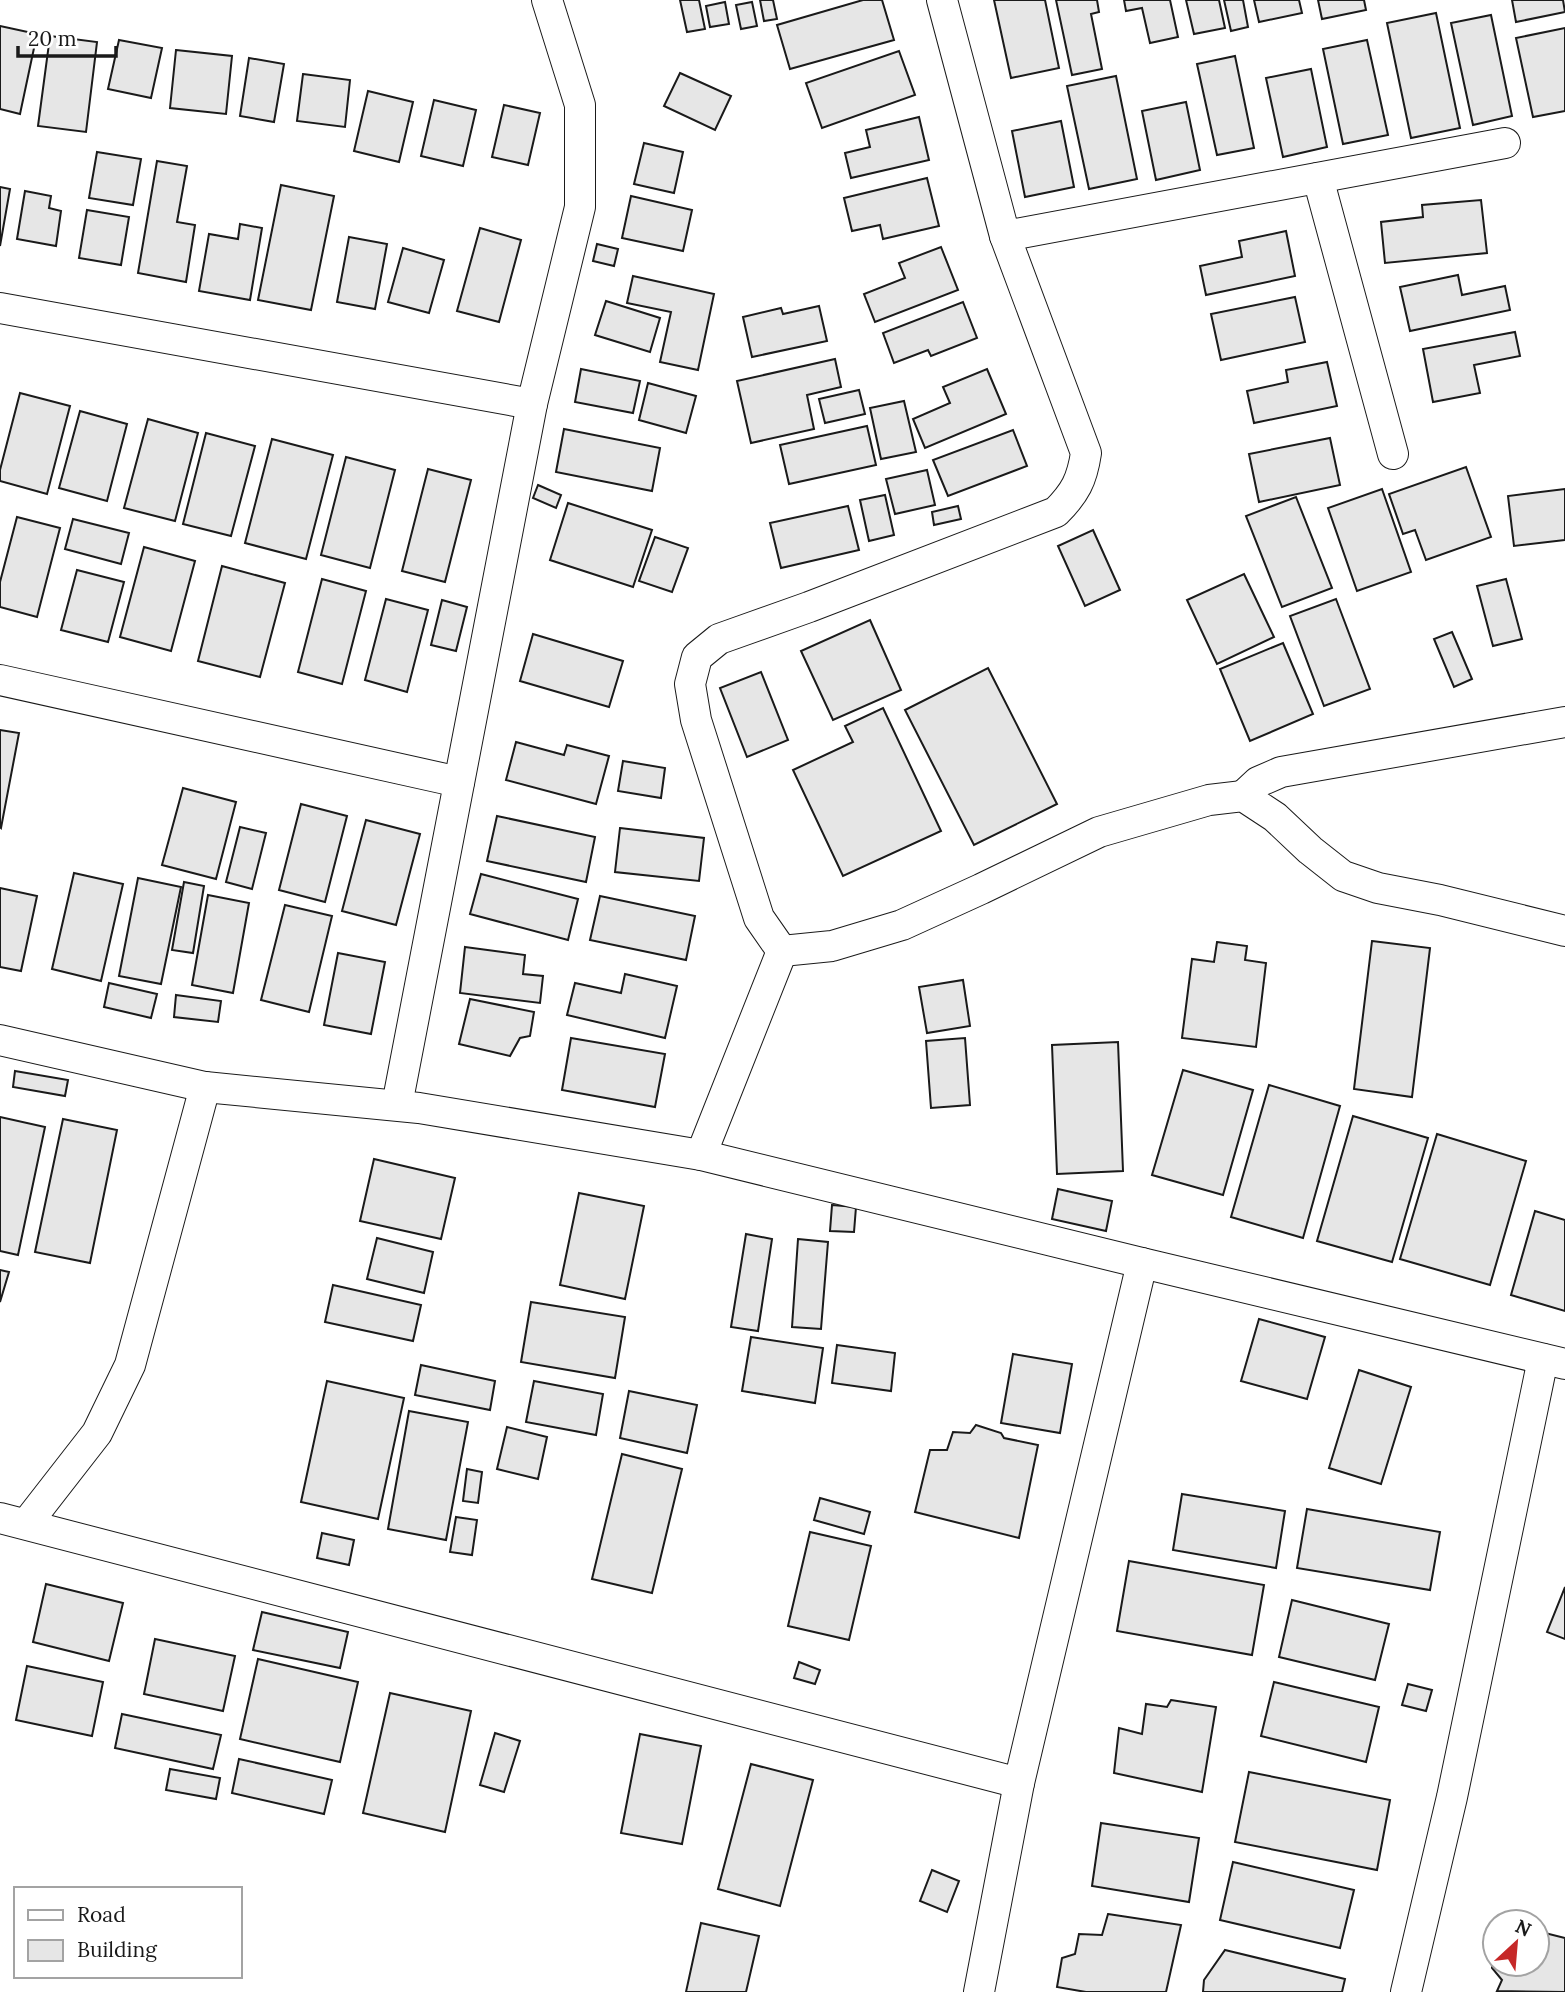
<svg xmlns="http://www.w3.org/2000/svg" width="1565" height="1992" font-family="Lora,serif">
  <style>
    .building { fill: #e6e6e6; stroke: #1a1a1a; stroke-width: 2 }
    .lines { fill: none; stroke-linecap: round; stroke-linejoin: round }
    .minor-casing { stroke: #1a1a1a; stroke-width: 32 }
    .minor { stroke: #fff; stroke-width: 30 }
  </style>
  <rect width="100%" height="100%" fill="#fff"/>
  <g class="building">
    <path d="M680,0H699L705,29L687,32Z"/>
    <path d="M760,0H773L777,19L764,21Z"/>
    <path d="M863,0H882L894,40L790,69L777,25Z"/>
    <path d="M994,0H1045L1059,68L1011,78Z"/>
    <path d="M1056,0H1097L1099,12L1091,14L1102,69L1072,75Z"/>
    <path d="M1124,0H1170L1178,37L1150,43L1142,8L1126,11Z"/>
    <path d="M1186,0H1219L1225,28L1194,34Z"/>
    <path d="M1224,0H1243L1248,27L1231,31Z"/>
    <path d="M1254,0H1299L1302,13L1259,22Z"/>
    <path d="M1318,0H1364L1366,10L1322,19Z"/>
    <path d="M1512,0H1563L1565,12L1516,22Z"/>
    <path d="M725,2L729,24L710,27L706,6Z"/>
    <path d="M752,2L757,26L741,29L736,5Z"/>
    <path d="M1436,13L1460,128L1411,138L1387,23Z"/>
    <path d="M1491,15L1512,116L1473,125L1451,23Z"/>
    <path d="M0,26L37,34L20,114L0,109Z"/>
    <path d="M1565,28V111L1533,117L1516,38Z"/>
    <path d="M50,36L97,42L86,132L38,126Z"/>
    <path d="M119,40L162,48L151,98L108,89Z"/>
    <path d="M1367,40L1388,135L1343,144L1323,49Z"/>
    <path d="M176,50L232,56L226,114L170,108Z"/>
    <path d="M899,51L915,95L822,128L806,83Z"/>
    <path d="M1235,56L1254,148L1217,155L1197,64Z"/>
    <path d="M249,58L284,64L274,122L240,116Z"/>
    <path d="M1311,69L1327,147L1283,157L1266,78Z"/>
    <path d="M680,73L731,96L715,130L664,106Z"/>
    <path d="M303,74L350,80L345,127L297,121Z"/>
    <path d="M1116,76L1137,179L1089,189L1067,86Z"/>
    <path d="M368,91L413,102L399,162L354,151Z"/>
    <path d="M434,100L476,110L463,166L421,156Z"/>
    <path d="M1186,102L1200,170L1156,180L1142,111Z"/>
    <path d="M504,105L540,113L528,165L492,157Z"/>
    <path d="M919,117L929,160L851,178L845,153L870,147L866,130Z"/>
    <path d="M1061,121L1074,187L1025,197L1012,131Z"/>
    <path d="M644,143L683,152L674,193L634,184Z"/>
    <path d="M97,152L141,159L133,205L89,198Z"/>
    <path d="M157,161L187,166L177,222L195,225L186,282L138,273Z"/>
    <path d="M927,178L939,226L883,239L880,225L852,231L844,198Z"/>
    <path d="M281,185L334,196L311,310L258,300Z"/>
    <path d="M0,187L10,189L0,246Z"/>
    <path d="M25,191L51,196L49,208L61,211L56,246L17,239Z"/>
    <path d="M631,196L692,210L683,251L622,238Z"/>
    <path d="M1481,200L1487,253L1385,263L1381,222L1423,217L1422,205Z"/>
    <path d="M87,210L129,217L121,265L79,258Z"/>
    <path d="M240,224L262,228L250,300L199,291L209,234L238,239Z"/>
    <path d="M480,228L521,240L499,322L457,311Z"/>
    <path d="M1286,231L1295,276L1206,295L1200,266L1242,257L1239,241Z"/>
    <path d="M349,237L387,244L375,309L337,302Z"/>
    <path d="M597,244L618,249L614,266L593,261Z"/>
    <path d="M941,247L958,290L875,322L864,294L905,278L899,263Z"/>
    <path d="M403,248L444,260L429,313L388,302Z"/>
    <path d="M1458,275L1462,295L1505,286L1510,310L1410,331L1400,287Z"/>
    <path d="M633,276L714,294L698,370L660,362L671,312L627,303Z"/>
    <path d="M1295,297L1305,342L1221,360L1211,314Z"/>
    <path d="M606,301L660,318L650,352L595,335Z"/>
    <path d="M963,302L977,338L931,356L928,350L894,363L883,333Z"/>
    <path d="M819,306L827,341L752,357L743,317L781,308L783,314Z"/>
    <path d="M1515,332L1520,356L1474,365L1480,393L1433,402L1423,349Z"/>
    <path d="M835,359L841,387L807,395L814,429L751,443L737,381Z"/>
    <path d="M1327,362L1337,406L1254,423L1247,391L1288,382L1286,370Z"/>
    <path d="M581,369L640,381L633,413L575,402Z"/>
    <path d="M987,369L1006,414L925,448L913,419L950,403L943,387Z"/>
    <path d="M648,383L696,396L686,433L639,420Z"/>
    <path d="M859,390L865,414L825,423L819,399Z"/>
    <path d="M20,393L70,406L47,494L0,481V470Z"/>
    <path d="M904,401L916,452L881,459L870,408Z"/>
    <path d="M80,411L127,424L107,501L59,488Z"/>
    <path d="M148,419L198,433L175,521L124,508Z"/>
    <path d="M867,426L876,465L789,484L780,445Z"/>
    <path d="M564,429L660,448L652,491L556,472Z"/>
    <path d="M1013,430L1027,466L948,496L933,460Z"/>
    <path d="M206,433L255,446L231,536L183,524Z"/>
    <path d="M1330,438L1340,485L1259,502L1249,454Z"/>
    <path d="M272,439L333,455L306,559L245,543Z"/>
    <path d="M346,457L395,470L370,568L321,555Z"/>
    <path d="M1466,467L1491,537L1426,560L1415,530L1403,534L1389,494Z"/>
    <path d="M428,469L471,480L445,582L402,571Z"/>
    <path d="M927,470L935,505L895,514L886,479Z"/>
    <path d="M538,485L561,495L556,508L533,498Z"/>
    <path d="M1382,489L1411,572L1357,591L1328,508Z"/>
    <path d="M1565,489V540L1514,546L1508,496Z"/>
    <path d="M885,495L894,535L869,541L860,500Z"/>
    <path d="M1296,497L1332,588L1282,607L1246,516Z"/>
    <path d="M568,503L652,530L633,587L550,560Z"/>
    <path d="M848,506L859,550L781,568L770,523Z"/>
    <path d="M958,506L961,519L934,525L932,512Z"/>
    <path d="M17,517L60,528L37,617L0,607V582Z"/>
    <path d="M73,519L129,533L121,564L65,549Z"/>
    <path d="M1093,530L1120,590L1085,606L1058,546Z"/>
    <path d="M655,537L688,548L672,592L639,581Z"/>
    <path d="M144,547L195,561L171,651L120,637Z"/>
    <path d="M222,566L285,583L260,677L198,661Z"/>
    <path d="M77,570L124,582L108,642L61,630Z"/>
    <path d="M1244,574L1274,637L1217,664L1187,600Z"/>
    <path d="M322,579L366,591L342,684L298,672Z"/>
    <path d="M1506,579L1522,639L1493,646L1477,586Z"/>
    <path d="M386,599L428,610L407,692L365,680Z"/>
    <path d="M1336,599L1370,689L1324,706L1290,616Z"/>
    <path d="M442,600L467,607L456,651L431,645Z"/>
    <path d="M870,620L901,690L833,720L801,651Z"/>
    <path d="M1452,632L1472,679L1454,687L1434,639Z"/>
    <path d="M533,634L623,661L609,707L520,681Z"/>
    <path d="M1283,643L1313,714L1250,741L1220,669Z"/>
    <path d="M988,668L1057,804L974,845L905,710Z"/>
    <path d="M761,672L788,740L747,757L720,688Z"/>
    <path d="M883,708L941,831L843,876L793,770L853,742L845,726Z"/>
    <path d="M0,730L19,733L1,828L0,827Z"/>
    <path d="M516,742L564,755L567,745L609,756L596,804L506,780Z"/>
    <path d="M623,761L665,768L661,798L618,791Z"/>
    <path d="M183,788L236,802L216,879L162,865Z"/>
    <path d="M301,804L347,816L325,902L279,890Z"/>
    <path d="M497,816L595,837L586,882L487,861Z"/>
    <path d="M366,820L420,834L396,925L342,911Z"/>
    <path d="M240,827L266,833L252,889L226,882Z"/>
    <path d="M620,828L704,838L699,881L615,872Z"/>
    <path d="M74,873L123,884L101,981L52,969Z"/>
    <path d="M481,874L578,899L568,940L470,914Z"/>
    <path d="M138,878L181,887L161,984L119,976Z"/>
    <path d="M184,882L204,886L193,953L172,950Z"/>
    <path d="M0,888L37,896L21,971L0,967Z"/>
    <path d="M208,895L249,903L233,993L192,985Z"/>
    <path d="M600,896L695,916L686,960L590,940Z"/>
    <path d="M285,905L332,916L309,1012L261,1000Z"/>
    <path d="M1372,941L1430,948L1412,1097L1354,1089Z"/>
    <path d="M1217,942L1247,946L1245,960L1266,963L1256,1047L1182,1038L1192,959L1214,962Z"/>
    <path d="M465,947L525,955L523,974L543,976L540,1003L460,993Z"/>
    <path d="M338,953L385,962L371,1034L324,1025Z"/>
    <path d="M625,974L677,986L665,1038L567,1015L575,983L621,993Z"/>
    <path d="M963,980L970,1026L927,1033L919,987Z"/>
    <path d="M109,983L157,994L151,1018L104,1007Z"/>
    <path d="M176,995L221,1001L218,1022L174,1017Z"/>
    <path d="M470,999L534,1012L530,1036L520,1038L510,1056L459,1044Z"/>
    <path d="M571,1038L665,1054L655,1107L562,1090Z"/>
    <path d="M965,1038L970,1105L931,1108L926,1041Z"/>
    <path d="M1118,1042L1123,1171L1057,1174L1052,1045Z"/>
    <path d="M1183,1070L1253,1090L1223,1195L1152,1175Z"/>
    <path d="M15,1071L68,1080L65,1096L13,1087Z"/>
    <path d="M1269,1085L1340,1106L1303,1238L1231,1217Z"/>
    <path d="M1353,1116L1428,1138L1392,1262L1317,1241Z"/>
    <path d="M0,1117L45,1127L18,1255L0,1251Z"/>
    <path d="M63,1119L117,1130L90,1263L35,1252Z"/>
    <path d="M1437,1134L1526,1161L1490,1285L1400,1259Z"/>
    <path d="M374,1159L455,1178L441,1239L360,1221Z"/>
    <path d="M1058,1189L1112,1201L1106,1231L1052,1219Z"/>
    <path d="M579,1193L644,1206L625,1299L560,1285Z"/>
    <path d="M832,1205L856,1207L854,1232L830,1231Z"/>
    <path d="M1535,1211L1565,1220V1311L1511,1295Z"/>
    <path d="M746,1234L772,1239L758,1331L731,1327Z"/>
    <path d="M377,1238L433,1252L424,1293L367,1279Z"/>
    <path d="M798,1239L828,1242L821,1329L792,1327Z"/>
    <path d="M0,1270L9,1272L0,1302Z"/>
    <path d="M333,1285L421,1305L413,1341L325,1322Z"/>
    <path d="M531,1302L625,1317L615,1378L521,1362Z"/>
    <path d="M1259,1319L1325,1337L1307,1399L1241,1381Z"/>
    <path d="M751,1337L823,1348L815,1403L742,1391Z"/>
    <path d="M837,1345L895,1353L891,1391L832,1383Z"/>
    <path d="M1013,1354L1072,1364L1060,1433L1001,1423Z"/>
    <path d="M421,1365L495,1381L490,1410L415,1395Z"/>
    <path d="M1359,1370L1411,1387L1381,1484L1329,1468Z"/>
    <path d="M327,1381L404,1398L378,1519L301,1502Z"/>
    <path d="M534,1381L603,1394L596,1435L526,1422Z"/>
    <path d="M629,1391L697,1405L687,1453L620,1438Z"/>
    <path d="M409,1411L468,1422L446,1540L388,1529Z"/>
    <path d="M976,1425L1001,1433L1004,1438L1038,1445L1019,1538L915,1512L930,1450H947L953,1432L970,1433Z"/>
    <path d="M507,1427L547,1437L538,1479L497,1469Z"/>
    <path d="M622,1454L682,1469L652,1593L592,1579Z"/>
    <path d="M467,1469L482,1472L478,1503L463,1501Z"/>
    <path d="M1182,1494L1285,1511L1276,1568L1173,1550Z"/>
    <path d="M820,1498L870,1512L864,1534L814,1520Z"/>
    <path d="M1307,1509L1440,1532L1430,1590L1297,1568Z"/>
    <path d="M456,1517L477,1520L472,1555L450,1552Z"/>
    <path d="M810,1532L871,1546L849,1640L788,1626Z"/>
    <path d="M322,1533L354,1540L349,1565L317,1558Z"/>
    <path d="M1129,1561L1264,1585L1252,1655L1117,1631Z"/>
    <path d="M46,1584L123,1603L109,1661L33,1642Z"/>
    <path d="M1565,1587V1639L1547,1632Z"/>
    <path d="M1292,1600L1389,1624L1375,1680L1279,1657Z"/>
    <path d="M262,1612L348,1632L340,1668L253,1650Z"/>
    <path d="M155,1639L235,1656L223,1711L144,1694Z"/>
    <path d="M258,1659L358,1682L340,1762L240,1739Z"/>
    <path d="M799,1662L820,1670L815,1684L794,1678Z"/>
    <path d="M27,1666L103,1682L92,1736L16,1720Z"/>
    <path d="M1274,1682L1379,1707L1366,1762L1261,1736Z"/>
    <path d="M1408,1684L1432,1690L1426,1711L1402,1705Z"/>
    <path d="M390,1693L471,1711L445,1832L363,1813Z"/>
    <path d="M1171,1700L1216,1707L1202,1792L1114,1773L1119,1728L1142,1734L1146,1704L1167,1707Z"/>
    <path d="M122,1714L221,1735L213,1769L115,1748Z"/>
    <path d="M495,1733L520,1741L504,1792L480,1785Z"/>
    <path d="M640,1734L701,1746L682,1844L621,1833Z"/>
    <path d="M239,1759L332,1780L324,1814L232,1793Z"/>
    <path d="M751,1764L813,1780L780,1906L718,1889Z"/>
    <path d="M170,1769L220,1778L216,1799L166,1790Z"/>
    <path d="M1249,1772L1390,1800L1377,1870L1235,1842Z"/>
    <path d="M1101,1823L1199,1838L1189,1902L1092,1886Z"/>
    <path d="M1233,1862L1354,1890L1340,1948L1220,1920Z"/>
    <path d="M932,1870L959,1881L947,1912L920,1901Z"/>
    <path d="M1108,1914L1181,1925L1166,1992H1086L1057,1987L1062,1958L1075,1954L1079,1934L1102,1935Z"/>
    <path d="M701,1923L759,1936L746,1992H686Z"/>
    <path d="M1537,1931L1565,1938V1992L1497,1991L1502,1980L1492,1968L1494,1945L1495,1964H1537Z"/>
    <path d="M1225,1950L1345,1979L1342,1992H1203L1204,1980Z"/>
  </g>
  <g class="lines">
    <defs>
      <g id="minor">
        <path d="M1318,178L1393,454"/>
        <path d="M1005,236L1505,143"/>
        <path d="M0,308L532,404"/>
        <path d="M0,680L459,782"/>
        <path d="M1243,796L1258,782L1281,772L1565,722"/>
        <path d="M782,951L759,918L696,720L690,684L697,657L719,639L809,607L1056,512C1075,493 1082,480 1086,453L1005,236L942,0"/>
        <path d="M782,951L832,946L902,925L981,889L1099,832L1209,800L1243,796L1275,817L1310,850L1343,876L1378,888L1440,900L1565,931"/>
        <path d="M0,1040L205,1087L419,1108L701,1155L1142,1263L1019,1783L979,1992"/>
        <path d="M397,1105L532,404L580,207V105L547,0"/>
        <path d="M701,1155L782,951"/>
        <path d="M1142,1263L1565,1364"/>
        <path d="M0,1518L1019,1783"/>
        <path d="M27,1523L97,1433L130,1365L205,1087"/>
        <path d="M1406,1992L1452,1797L1543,1359"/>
      </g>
    </defs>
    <use href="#minor" class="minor-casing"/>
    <use href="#minor" class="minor"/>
  </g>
  <rect x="14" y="1887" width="228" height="91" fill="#ffffff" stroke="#a3a3a3" stroke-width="2"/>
  <rect x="28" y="1910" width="35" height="10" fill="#ffffff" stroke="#a3a3a3" stroke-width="2"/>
  <text x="77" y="1922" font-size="21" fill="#1a1a1a">Road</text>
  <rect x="28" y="1940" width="35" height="21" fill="#e6e6e6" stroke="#a3a3a3" stroke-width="2"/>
  <text x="77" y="1957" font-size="21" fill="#1a1a1a">Building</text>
  <g transform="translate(1516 1943) rotate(26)"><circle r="33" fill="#ffffff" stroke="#a3a3a3" stroke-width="2"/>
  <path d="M0-5L12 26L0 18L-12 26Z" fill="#c62828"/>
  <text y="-10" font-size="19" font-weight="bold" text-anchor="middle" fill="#1a1a1a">N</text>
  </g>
  <path d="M18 46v10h98v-10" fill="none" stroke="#1a1a1a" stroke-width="3.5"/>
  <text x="28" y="46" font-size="21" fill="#1a1a1a" stroke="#ffffff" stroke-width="5" paint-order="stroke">20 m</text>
</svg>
